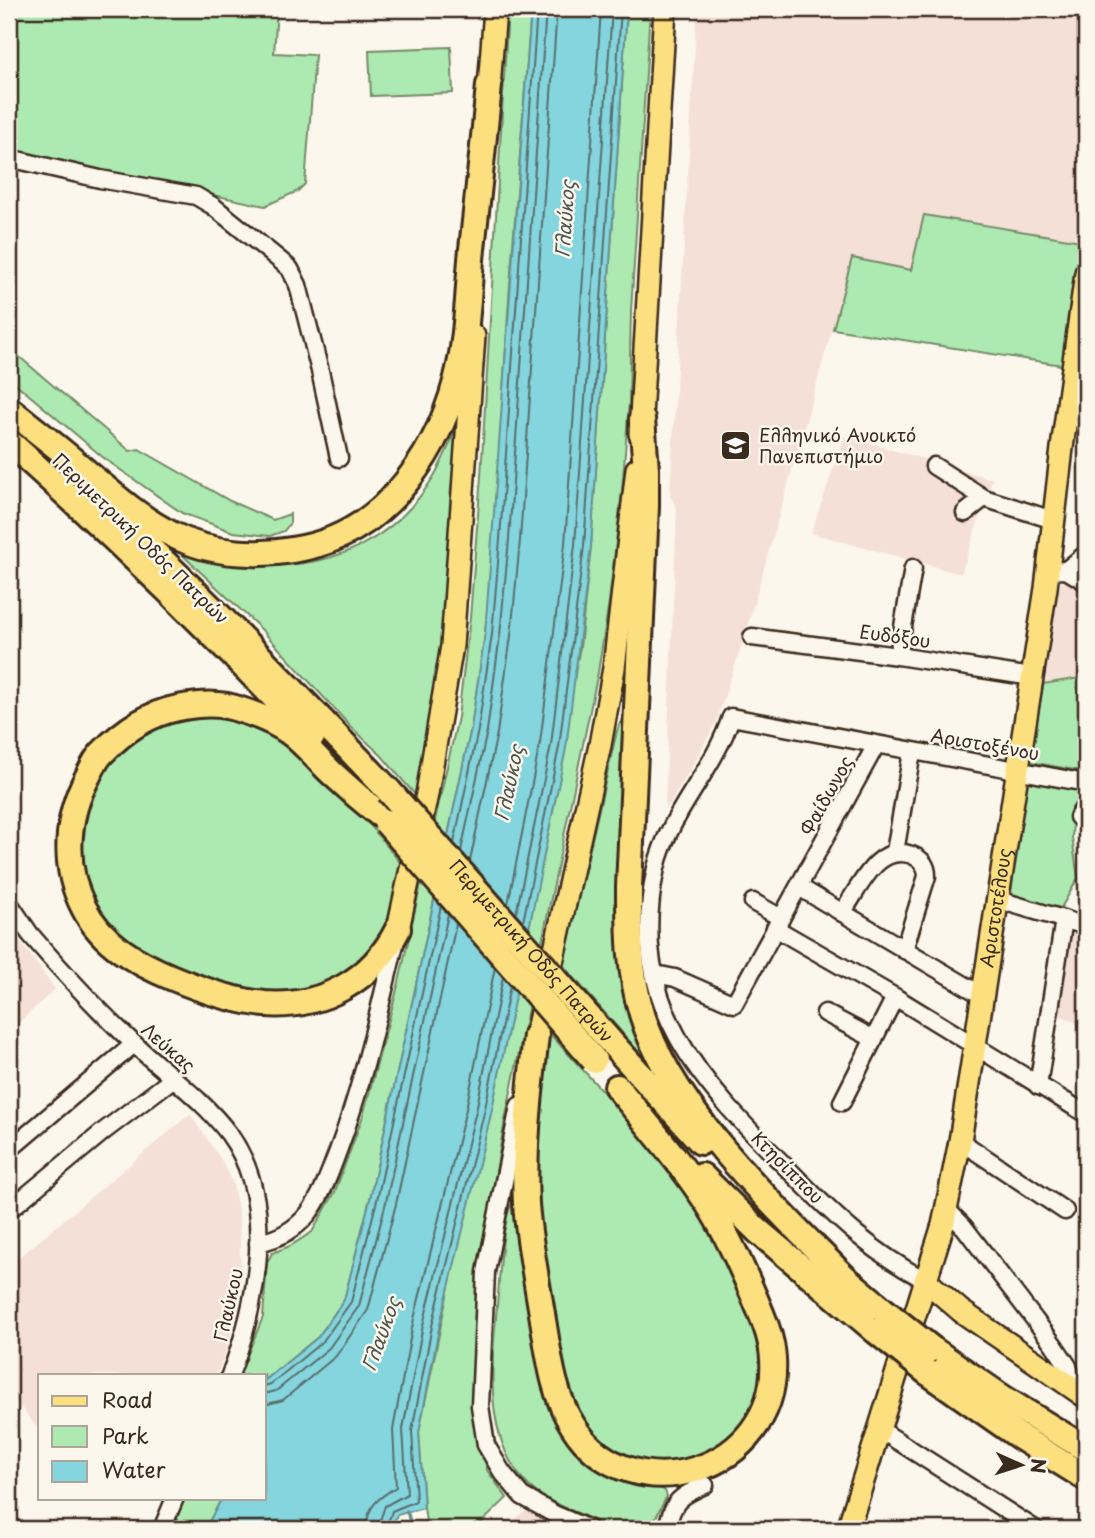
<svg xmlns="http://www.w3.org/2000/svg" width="1095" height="1538" font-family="'Playpen Sans',sans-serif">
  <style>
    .built { fill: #f4e0d7 }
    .green { fill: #aceab1; stroke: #748a68; stroke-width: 2 }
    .water { fill: #84d5de; stroke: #679191; stroke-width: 2 }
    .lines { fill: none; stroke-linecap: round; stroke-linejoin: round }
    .shore { stroke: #586e6b; stroke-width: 2 }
    .stream { stroke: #679191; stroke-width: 3.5 }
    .minor-casing { stroke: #3b2a1e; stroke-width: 21 }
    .major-casing { stroke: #3b2a1e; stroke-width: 26 }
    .highway-casing { stroke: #3b2a1e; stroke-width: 30 }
    .minor { stroke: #fbf7ec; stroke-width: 16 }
    .major { stroke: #fce080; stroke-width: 21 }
    .highway { stroke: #fce080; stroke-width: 24 }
    .highway-bridge-casing { stroke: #3b2a1e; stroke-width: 30; stroke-linecap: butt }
    .highway-bridge { stroke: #fce080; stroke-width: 24 }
    .labels { text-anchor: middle; stroke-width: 5; stroke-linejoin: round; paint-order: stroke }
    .poi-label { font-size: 18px; fill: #3b2a1e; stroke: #fbf7ec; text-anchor: start }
    .street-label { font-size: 18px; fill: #3b2a1e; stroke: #fbf7ec }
    .water-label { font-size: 19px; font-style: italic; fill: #4d554e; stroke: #fbf7ec }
  </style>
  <rect width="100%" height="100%" fill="#fbf7ec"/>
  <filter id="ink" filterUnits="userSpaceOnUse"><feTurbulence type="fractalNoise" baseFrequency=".0143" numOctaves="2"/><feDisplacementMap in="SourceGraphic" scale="14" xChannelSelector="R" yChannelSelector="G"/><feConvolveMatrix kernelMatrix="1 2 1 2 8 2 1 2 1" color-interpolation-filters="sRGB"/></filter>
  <g filter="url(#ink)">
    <g class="built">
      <path d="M697,9H1086V202L1081,241L924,215L911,271L852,259L745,635L716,722L696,760L668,807H665L677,509L670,495Z"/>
      <path d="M845,436L992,479L961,574L811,533Z"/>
      <path d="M1067,580L1086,591V677L1043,684L1060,584Z"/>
      <path d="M9,927L55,989L9,1032Z"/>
      <path d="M1068,933L1086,939V1028L1056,1013Z"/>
      <path d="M190,1114L222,1161L233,1185L239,1215L241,1285L230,1340L218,1371L216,1375H40V1428L37,1427L9,1393V1266Z"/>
      <path d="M527,1510L571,1529H500Z"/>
    </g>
    <g class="green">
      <path d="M9,9H277L274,53L315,55L305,184L298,191L265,206L9,152V132L11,129L9,126Z"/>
      <path d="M508,9H531L509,298L494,538L485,634L471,728L370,1199L344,1300L318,1337L264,1381V1375H239L263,1317L267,1263L272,1253L290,1246L312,1232L334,1194L363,1116L399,982L458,717L470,618L481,476Z"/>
      <path d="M627,9H650L631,311L629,403L622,491L609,602L598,672L505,1120L486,1229L477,1308L474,1412L487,1470L507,1498L475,1529H427L424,1508L419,1432L580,647L591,546Z"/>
      <path d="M451,47L453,93L371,96L369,50Z"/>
      <path d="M924,215L1081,241L1062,365L833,329L852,258L911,270Z"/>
      <path d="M9,348L130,451L139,449L230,501L273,520L290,514V523L284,531L270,536L233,532L182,513L105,459L9,378Z"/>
      <path d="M459,423L444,651L417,797L381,755L350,726L262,630L174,547C193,553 212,559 231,563C243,566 256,564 268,565C338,567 397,537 434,476C444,459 451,440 459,423Z"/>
      <path d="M1086,677V772L1030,762L1043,684Z"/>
      <path d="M212,717L235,720L255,726L290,745L363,816L402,865C396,892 388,938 368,958C362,964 352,968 345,972C335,978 324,988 313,991C271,1000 228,988 189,972C173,965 155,961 140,952C96,927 66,865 83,815C86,805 92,795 97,786C121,736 159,722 212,717Z"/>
      <path d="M624,722L626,725L625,738L652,1067L563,965L617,731L620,723Z"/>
      <path d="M1028,780L1085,788L1074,810L1072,837L1078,878L1061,908L1007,894Z"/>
      <path d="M549,1033L653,1146L717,1237L762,1346L759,1400L729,1443L677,1465L638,1462L598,1440L582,1420L569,1395L560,1359L535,1201L533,1154Z"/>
      <path d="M514,1200L545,1384L628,1480L658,1486L665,1491L667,1496L650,1529C641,1529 632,1530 623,1529C607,1527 588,1517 573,1511C557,1504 539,1497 527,1484C480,1435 493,1356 498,1294C500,1274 502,1215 514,1200Z"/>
      <path d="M184,1498H222L205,1529H171Z"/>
    </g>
    <path class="water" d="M531,9H627L591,546L566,748L491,1114L439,1328L419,1432L424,1508L397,1515L392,1529H205L222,1498H264V1381L318,1337L344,1300L370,1199L471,728L485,634Z"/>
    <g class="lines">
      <g class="shore">
        <path d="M454,843L478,730L492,634L500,539L537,9"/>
        <path d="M461,851L487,731L500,635L509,539L546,9"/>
        <path d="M470,861L497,733L511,636L520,540L557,9"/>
        <path d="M508,904L540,743L565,544L601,9"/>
        <path d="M516,914L551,745L575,545L612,9"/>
        <path d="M523,922L559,747L584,546L621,9"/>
        <path d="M264,1386L271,1384L323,1341L351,1302L377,1200L441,906"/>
        <path d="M264,1394L276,1391L329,1348L359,1306L386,1202L448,914"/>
        <path d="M264,1405L283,1400L336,1356L368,1310L396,1204L456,924"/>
        <path d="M366,1529C368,1504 378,1499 396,1487L393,1430L413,1323L466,1109L495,967"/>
        <path d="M377,1529L385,1506L407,1494L403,1429L423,1325L476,1111L503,977"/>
        <path d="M386,1529L392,1511L416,1501L412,1431L432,1326L484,1113L510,986"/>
      </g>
      <path class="stream" d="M407,1511L412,1529"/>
      <defs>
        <g id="minor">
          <path d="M9,158L100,179L196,196L213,206L282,262L290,269L298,285L320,371L339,458"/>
          <path d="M1066,417L1086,419"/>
          <path d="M934,466L984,498L1053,520"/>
          <path d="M965,513L984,498"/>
          <path d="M1066,570L1086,554"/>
          <path d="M1048,571L1066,570L1086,582"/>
          <path d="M752,637L898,656L1032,677"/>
          <path d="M898,656L913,568"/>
          <path d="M1078,817L1086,804"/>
          <path d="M895,852L912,752"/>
          <path d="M799,887L983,996"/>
          <path d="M999,900L1086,926"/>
          <path d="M753,902L781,918"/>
          <path d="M9,903C16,913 23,924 30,934C61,970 94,1006 129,1039C162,1071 201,1097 229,1134C278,1201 257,1305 230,1375"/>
          <path d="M842,913C859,889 877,842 912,855C922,859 927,866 927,876L904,950"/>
          <path d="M775,928L895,997L1086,1114"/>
          <path d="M655,974L675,978L734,1004L876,745"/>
          <path d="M825,1013L874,1039"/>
          <path d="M1038,1086L1064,919"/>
          <path d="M842,1102L895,997"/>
          <path d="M519,1106L486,1272L480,1406L486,1445L502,1472L522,1496L554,1514L589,1529"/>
          <path d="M960,1141L1065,1211"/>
          <path d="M9,1150L134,1044"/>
          <path d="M9,1210L104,1131L174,1078"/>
          <path d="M947,1210L964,1227L1054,1345L1068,1366L1075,1390"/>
          <path d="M258,1243C278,1239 295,1230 308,1214C322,1196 330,1172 338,1151C363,1084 378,1014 395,944"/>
          <path d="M925,1280C869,1251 834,1215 790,1171C700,1082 626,1005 656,868C669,812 714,771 731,717L1086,783"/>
          <path d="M879,1429L1035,1529"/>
          <path d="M162,1529L175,1498"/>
          <path d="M667,1529C672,1501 680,1496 705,1485"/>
        </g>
        <g id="major">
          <path d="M488,101L495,9"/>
          <path d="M640,434L665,9"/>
          <path d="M398,929L427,794L452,646L474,336"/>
          <path d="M536,1035L600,745L614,668L637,469"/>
          <path d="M925,1280L961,1311L1086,1397"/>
          <path id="s1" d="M848,1529L943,1225L960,1141L1046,588L1062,448L1086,273"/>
        </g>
        <g id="highway">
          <path d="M9,409C34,429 59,448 83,469C111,493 140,519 173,535C212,555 260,557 303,548C389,531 443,446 460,365C468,327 468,288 472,249C478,194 484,140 489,85"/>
          <path d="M642,419L646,469V506L629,887C629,930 629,972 642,1014C671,1111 778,1209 848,1281"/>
          <path d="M9,442C114,536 215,634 312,737"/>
          <path d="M100,502C201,594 295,692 389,791"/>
          <path d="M379,814C364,802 349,789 335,776C319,762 306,744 289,732C275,722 257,715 241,710C220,702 199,704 178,708C148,714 123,731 102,753C96,759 92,768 88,776C66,816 62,866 84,908C102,944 137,963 173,978C202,990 233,1001 265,1004C322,1008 372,981 398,929"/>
          <path d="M536,1035C530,1092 523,1148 526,1204C529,1243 537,1282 543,1320C549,1355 553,1395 573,1426C630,1517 780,1472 773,1359C772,1337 762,1315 753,1294C740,1263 726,1232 708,1204C681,1163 648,1125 617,1087"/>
          <path d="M609,1040L701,1142"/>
          <path d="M702,1176L758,1231L876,1331"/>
          <path d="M837,1271L882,1309"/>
          <path d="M932,1349L1003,1398L1086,1449"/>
          <path d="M927,1372L1020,1437L1086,1478"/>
        </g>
      </defs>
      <use href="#minor" class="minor-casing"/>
      <use href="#major" class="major-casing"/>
      <use href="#highway" class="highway-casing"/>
      <use href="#minor" class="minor"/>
      <use href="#major" class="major"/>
      <use href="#highway" class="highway"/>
      <defs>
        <g id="highway-bridge">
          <path id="s2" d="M389,791L609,1040"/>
          <path d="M386,822L594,1060"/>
          <path d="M882,1309L932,1349"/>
          <path d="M876,1331L927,1372"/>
        </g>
      </defs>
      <use href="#highway-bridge" class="highway-bridge-casing"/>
      <use href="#highway-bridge" class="highway-bridge"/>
    </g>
  </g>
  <defs>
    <symbol id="university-square" viewBox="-11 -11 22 22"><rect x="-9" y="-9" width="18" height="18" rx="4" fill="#3b2a1e" stroke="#fbf7ec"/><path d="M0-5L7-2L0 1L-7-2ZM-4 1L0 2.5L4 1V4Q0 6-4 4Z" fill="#fff"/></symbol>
  </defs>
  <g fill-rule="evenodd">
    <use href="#university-square" x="718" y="428" width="35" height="35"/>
  </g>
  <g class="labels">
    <g class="poi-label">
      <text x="759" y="442">Ελληνικό Ανοικτό<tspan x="759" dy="21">Πανεπιστήμιο</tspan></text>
    </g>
    <g class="street-label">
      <text transform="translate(140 539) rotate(44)" y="6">Περιμετρική Οδός Πατρών</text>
      <text transform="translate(895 637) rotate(8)" y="6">Ευδόξου</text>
      <text transform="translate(985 745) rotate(10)" y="6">Αριστοξένου</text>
      <text transform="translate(827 796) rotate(-61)" y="6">Φαίδωνος</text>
      <text dy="6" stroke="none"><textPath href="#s1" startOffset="640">Αριστοτέλους</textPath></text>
      <text dy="6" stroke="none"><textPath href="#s2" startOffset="214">Περιμετρική Οδός Πατρών</textPath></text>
      <text transform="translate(168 1048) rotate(41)" y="6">Λεύκας</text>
      <text transform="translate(787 1168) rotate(45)" y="6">Κτησίππου</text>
      <text transform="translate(229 1305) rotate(-77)" y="6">Γλαύκου</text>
    </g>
    <g class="water-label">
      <text transform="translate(565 219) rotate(-86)" y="7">Γλαύκος</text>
      <text transform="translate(509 783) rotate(-78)" y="7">Γλαύκος</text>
      <text transform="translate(381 1334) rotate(-70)" y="7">Γλαύκος</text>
    </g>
  </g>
  <rect width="1095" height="1538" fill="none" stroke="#fbf7ec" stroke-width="35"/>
  <rect x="18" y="18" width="1060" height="1503" fill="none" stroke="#3b2a1e" stroke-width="2.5" filter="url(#ink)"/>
  <rect x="38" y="1374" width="228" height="126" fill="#fbf7ec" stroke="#aea59a" stroke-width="2"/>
  <rect x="52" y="1396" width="35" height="10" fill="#fce080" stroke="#aea59a" stroke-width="2"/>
  <text x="102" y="1408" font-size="21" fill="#3b2a1e">Road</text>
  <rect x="52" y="1426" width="35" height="21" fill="#aceab1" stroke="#aea59a" stroke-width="2"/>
  <text x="102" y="1444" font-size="21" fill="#3b2a1e">Park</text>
  <rect x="52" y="1461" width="35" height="21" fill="#84d5de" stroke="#aea59a" stroke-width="2"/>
  <text x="102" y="1478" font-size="21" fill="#3b2a1e">Water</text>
  <g transform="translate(1021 1465) rotate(93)" stroke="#fbf7ec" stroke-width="5" paint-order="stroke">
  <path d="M0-5L12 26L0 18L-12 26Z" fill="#3b2a1e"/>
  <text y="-10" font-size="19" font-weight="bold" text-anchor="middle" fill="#3b2a1e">N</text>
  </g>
</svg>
